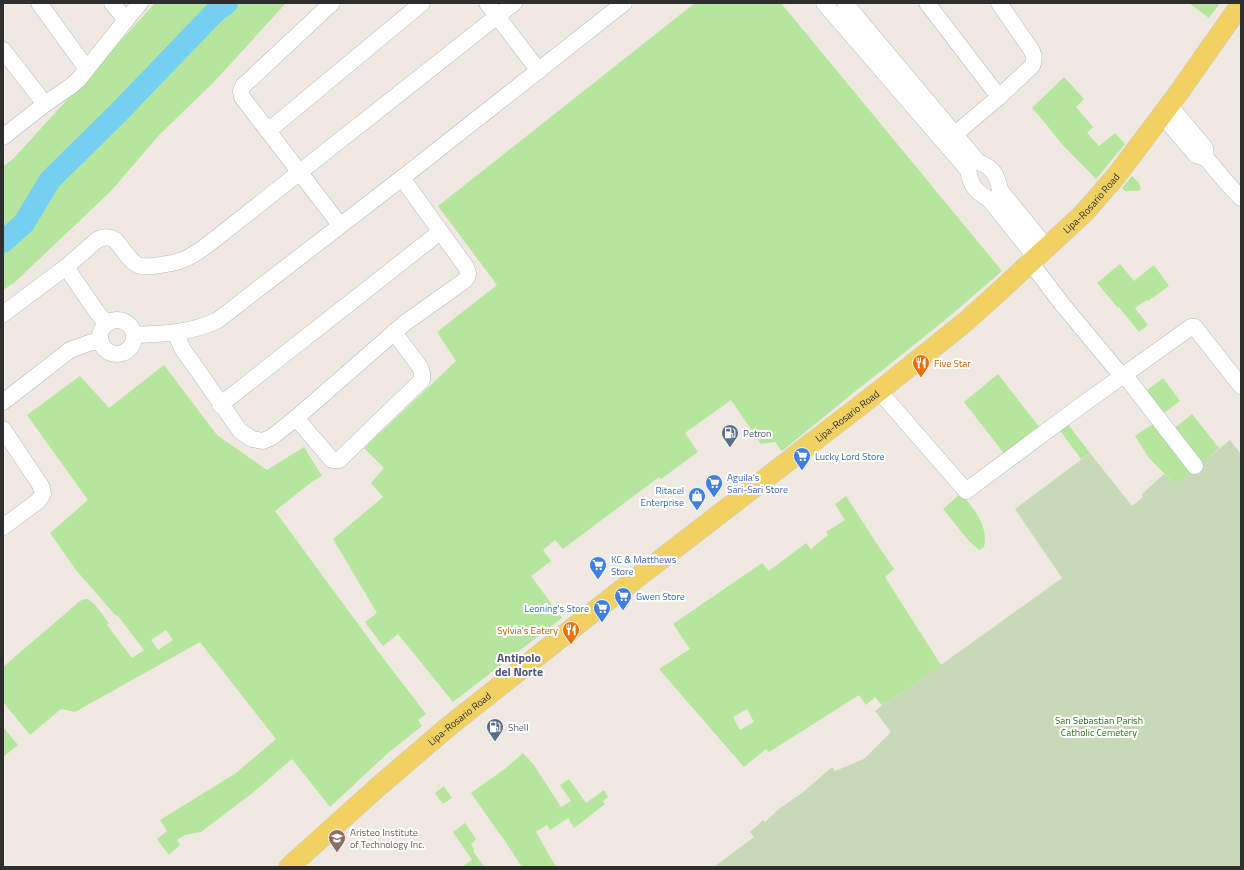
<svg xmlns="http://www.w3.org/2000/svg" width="1244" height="870" font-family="'Titillium Web',sans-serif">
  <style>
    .green { fill: #b6e59e; fill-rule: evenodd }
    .cemetery { fill: #c8d9b8 }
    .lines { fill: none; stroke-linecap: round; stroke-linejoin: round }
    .river { stroke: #75cff0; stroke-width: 22 }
    .minor-casing { stroke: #b4b7c1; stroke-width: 17 }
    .major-casing { stroke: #c9c9c9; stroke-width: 21 }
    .minor { stroke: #fff; stroke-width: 16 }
    .major { stroke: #f2d163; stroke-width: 20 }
    .labels { text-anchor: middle; stroke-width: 4; stroke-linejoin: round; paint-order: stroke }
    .street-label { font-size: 10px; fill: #2e2e2e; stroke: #fff }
    .food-label { font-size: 10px; fill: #c56008; stroke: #fff; text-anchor: start }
    .service-label { font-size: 10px; fill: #4e5e75; stroke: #fff; text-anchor: start }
    .shop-label { font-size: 10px; fill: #366cbe; stroke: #fff; text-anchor: start }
    .park-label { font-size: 10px; fill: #2c6e1b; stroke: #fff }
    .education-label { font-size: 10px; fill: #785e54; stroke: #fff; text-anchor: start }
    .quarter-label { font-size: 12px; font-weight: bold; fill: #4d5680; stroke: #fff }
  </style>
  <rect width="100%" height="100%" fill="#efe9e1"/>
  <g class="green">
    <path d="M155,3H286L213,83L160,134L111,191L14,283L3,290V167L14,158Z"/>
    <path d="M695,3H781L1002,271L951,315L889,365L858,389L782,451L775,442L761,444L731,400L685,433L698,452L661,479L659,477L563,549L555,540L543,550L551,561L531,576L562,618L453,702L398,634L383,646L365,622L377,613L333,539L383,497L371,483L384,468L364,448L456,361L437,332L497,285L438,206Z"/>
    <path d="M1189,3H1220L1209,18Z"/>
    <path d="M1064,77L1084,99L1076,107L1093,127L1087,133L1099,146L1115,133L1125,144L1096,179L1060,142L1046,124L1032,108Z"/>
    <path d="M1132,176L1139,183L1141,189L1138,191H1125L1122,188Z"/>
    <path d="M1120,264L1134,281L1154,265L1169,286L1148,301L1147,300L1135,308L1148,325L1139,332L1119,307L1118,308L1097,283Z"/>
    <path d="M164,365L217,435L267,470L304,447L322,476L313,481L275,511L383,658L426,714L418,720L422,726L388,753L330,807L292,759L251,794L201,832L185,835L177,840L180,845L169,855L157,839L167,831L160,820L236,773L276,739L200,642L75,712L61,709L30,735L3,702V667L80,601C82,600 84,599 86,599C93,599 105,618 109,623L107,625L132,658L144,650L118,616L115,615L76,570L50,533L88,500L27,415L80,376L109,408ZM166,630L173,640L158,650L151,640Z"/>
    <path d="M998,374L1040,428L1006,456L964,402Z"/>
    <path d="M1163,378L1180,401L1160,416L1142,394Z"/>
    <path d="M1192,414L1219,448L1200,465L1172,430Z"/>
    <path d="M1066,422L1090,453L1081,459L1058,428Z"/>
    <path d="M1156,422L1194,470L1176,485L1149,458L1135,436Z"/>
    <path d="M961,493C973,508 989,526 984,547L979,550L968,540L943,509Z"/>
    <path d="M846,496L879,547L894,569L885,577L941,665L906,690L882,705L875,697L866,705L859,695L769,752L766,749L744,767L659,669L690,649L673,624L762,563L769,571L806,543L811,549L828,535L826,532L845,520L835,504ZM747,709L754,722L740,730L733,717Z"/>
    <path d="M3,727L18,745L3,757Z"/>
    <path d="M523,753L534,765L561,807L571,801L560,785L569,779L586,803L604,790L608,797L603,801L605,804L574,828L568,818L550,830L547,825L536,832L556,867H522L501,835L499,833L471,793L506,768Z"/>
    <path d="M444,786L452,798L443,804L435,793Z"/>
    <path d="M465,823L476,839L471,844L474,849L473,851L484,867H462L472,860L453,832Z"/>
  </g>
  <path class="cemetery" d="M1230,440L1241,454V867H714L754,837L750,832L763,820L765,822L780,808L802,793L832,767L835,771L864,759L891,732L875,711L882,705L906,690L1062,578L1015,509L1090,453L1132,506L1143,497L1142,494L1164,474L1176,484Z"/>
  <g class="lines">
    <path class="river" d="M3,242L24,223L50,180L119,112L216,11L227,3"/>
    <defs>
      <g id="minor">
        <path d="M39,3L87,69"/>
        <path d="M332,3L243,86L241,91L242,97L340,225"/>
        <path d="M487,3L539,71"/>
        <path d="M824,3L968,170C971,186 975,191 989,199L1036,258"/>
        <path d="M845,3L978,162C993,167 997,175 1000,190L1047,248"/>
        <path d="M927,3L999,97"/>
        <path d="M126,20L140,3"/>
        <path d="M3,50L45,104"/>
        <path d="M1169,105L1205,148L1206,158L1227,183L1241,198"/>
        <path d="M1162,115L1196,155L1206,158"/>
        <path d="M268,131L422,3"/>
        <path d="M3,137L45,104L71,86L78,80L126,20L112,3"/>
        <path d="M948,140L999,97L1032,66C1035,60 1034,56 1032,51L999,3"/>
        <path d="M1031,263L1062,304L1116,369L1130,382L1195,466"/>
        <path d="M66,267L96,311L107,324"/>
        <path d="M3,314L66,267L97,240C103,237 109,236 115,240C121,246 130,262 138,265C142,267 148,266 153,266C180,263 189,259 210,243L514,3"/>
        <circle cx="117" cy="337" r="17"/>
        <path d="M175,333L183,350L194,365L240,431L252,439L263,441L272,437L296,418L405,323L464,281C469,276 469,273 466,267L402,178"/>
        <path d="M134,335C163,334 192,333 218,320L402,178L624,3"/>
        <path d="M879,391L966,491L1079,407L1191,327H1195L1197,330L1241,386"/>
        <path d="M3,402L70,350L92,342H101"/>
        <path d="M220,405L440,232"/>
        <path d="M296,418L332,460H339L422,380V373L420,367L394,332"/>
        <path d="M3,429L41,486L43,494L38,501L3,527"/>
      </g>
      <g id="major">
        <path id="s1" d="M289,867L379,786L448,727L616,594L879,391L964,323L992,298L1084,213L1117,175L1177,95L1241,4"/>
      </g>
    </defs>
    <use href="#minor" class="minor-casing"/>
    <use href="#major" class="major-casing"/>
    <use href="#minor" class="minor"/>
    <use href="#major" class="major"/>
  </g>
  <defs>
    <symbol id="restaurant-pin" viewBox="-11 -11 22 30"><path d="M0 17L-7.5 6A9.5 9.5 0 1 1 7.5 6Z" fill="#e8710a" stroke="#fff"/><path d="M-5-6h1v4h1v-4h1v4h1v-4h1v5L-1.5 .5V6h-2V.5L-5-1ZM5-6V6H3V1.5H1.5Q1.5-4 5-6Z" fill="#fff"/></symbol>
    <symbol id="fuel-pin" viewBox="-11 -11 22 30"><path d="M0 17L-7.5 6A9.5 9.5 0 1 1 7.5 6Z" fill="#5c6f8a" stroke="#fff"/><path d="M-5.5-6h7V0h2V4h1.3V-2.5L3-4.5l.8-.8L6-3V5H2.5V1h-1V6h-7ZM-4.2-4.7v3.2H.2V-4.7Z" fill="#fff"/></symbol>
    <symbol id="supermarket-pin" viewBox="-11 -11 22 30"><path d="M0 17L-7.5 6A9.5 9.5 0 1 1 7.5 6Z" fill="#3f7fe0" stroke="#fff"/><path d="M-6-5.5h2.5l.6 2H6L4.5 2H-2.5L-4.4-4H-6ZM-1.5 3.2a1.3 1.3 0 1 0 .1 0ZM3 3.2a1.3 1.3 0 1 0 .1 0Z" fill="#fff"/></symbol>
    <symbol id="shop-pin" viewBox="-11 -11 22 30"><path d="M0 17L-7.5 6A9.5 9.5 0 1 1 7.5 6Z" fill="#3f7fe0" stroke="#fff"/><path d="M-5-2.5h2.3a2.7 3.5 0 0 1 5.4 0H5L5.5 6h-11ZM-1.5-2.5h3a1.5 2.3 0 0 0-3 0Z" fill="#fff"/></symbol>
    <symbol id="school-pin" viewBox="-11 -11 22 30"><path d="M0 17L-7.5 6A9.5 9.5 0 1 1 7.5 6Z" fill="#8d6e63" stroke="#fff"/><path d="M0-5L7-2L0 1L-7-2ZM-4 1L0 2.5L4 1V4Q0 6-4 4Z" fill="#fff"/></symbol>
  </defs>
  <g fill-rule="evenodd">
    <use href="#restaurant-pin" x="911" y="353" width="20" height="27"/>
    <use href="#fuel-pin" x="720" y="423" width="20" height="27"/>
    <use href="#supermarket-pin" x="792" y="446" width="20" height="27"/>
    <use href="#supermarket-pin" x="704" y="473" width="20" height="27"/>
    <use href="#shop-pin" x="687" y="486" width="20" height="27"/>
    <use href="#supermarket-pin" x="588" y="555" width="20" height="27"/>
    <use href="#supermarket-pin" x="613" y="586" width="20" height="27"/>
    <use href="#supermarket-pin" x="592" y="598" width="20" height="27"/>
    <use href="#restaurant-pin" x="561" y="620" width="20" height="27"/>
    <use href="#fuel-pin" x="485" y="717" width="20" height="27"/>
    <use href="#school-pin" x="327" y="828" width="20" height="27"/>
  </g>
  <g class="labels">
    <g class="street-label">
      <text dy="4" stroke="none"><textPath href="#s1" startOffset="1042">Lipa-Rosario Road</textPath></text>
      <text dy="4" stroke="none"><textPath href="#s1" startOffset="718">Lipa-Rosario Road</textPath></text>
      <text dy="4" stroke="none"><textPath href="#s1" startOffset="226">Lipa-Rosario Road</textPath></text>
    </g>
    <g class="food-label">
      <text x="934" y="367">Five Star</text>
      <text x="558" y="634" text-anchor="end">Sylvia's Eatery</text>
    </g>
    <g class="service-label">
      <text x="743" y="437">Petron</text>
      <text x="508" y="731">Shell</text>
    </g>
    <g class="shop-label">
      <text x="815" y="460">Lucky Lord Store</text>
      <text x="727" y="481">Aguila's<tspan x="727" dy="12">Sari-Sari Store</tspan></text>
      <text x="684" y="494" text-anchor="end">Ritacel<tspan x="684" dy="12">Enterprise</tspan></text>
      <text x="611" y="563">KC &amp; Matthews<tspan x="611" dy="12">Store</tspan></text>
      <text x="636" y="600">Gwen Store</text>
      <text x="589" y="612" text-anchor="end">Leoning's Store</text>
    </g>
    <g class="park-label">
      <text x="1099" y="724">San Sebastian Parish<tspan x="1099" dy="12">Catholic Cemetery</tspan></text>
    </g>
    <g class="education-label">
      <text x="350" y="836">Aristeo Institute<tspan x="350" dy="12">of Technology Inc.</tspan></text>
    </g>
    <g class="quarter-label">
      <text x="519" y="662">Antipolo<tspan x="519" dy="14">del Norte</tspan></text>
    </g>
  </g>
  <rect width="1244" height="870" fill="none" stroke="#2e2e2e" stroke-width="8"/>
</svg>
